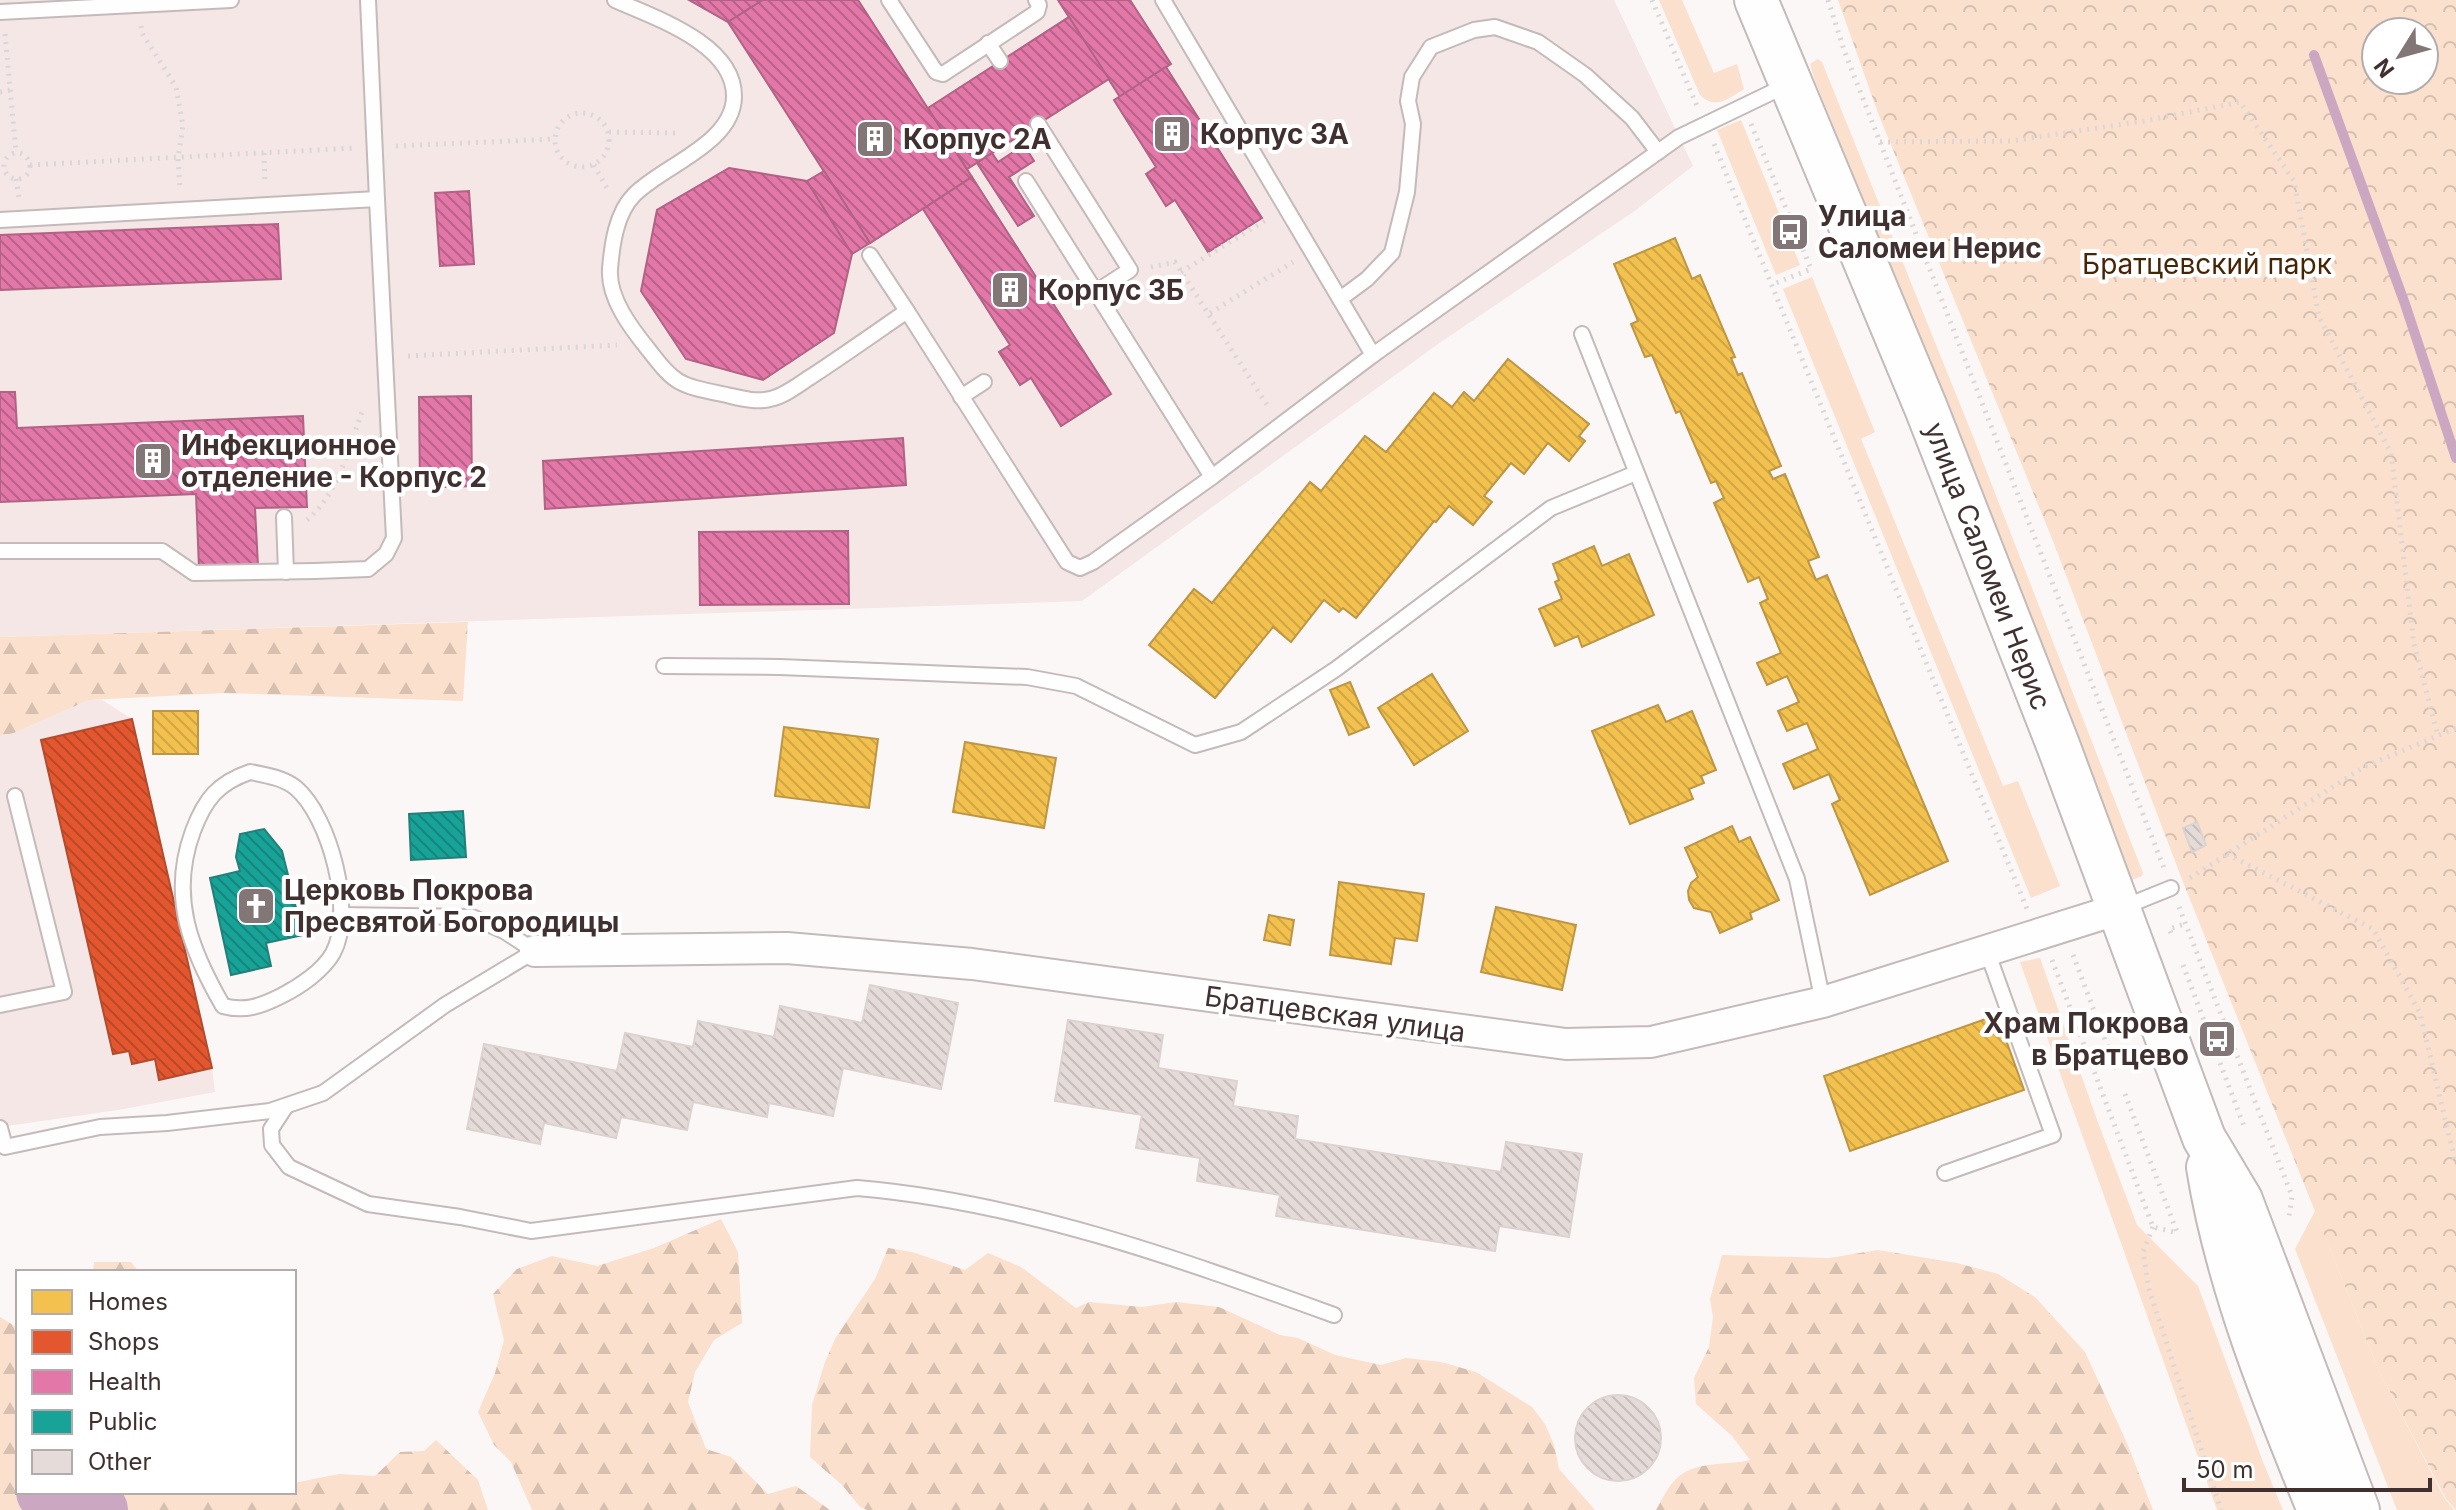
<svg xmlns="http://www.w3.org/2000/svg" width="2456" height="1510" font-family="Inter,sans-serif">
  <style>
    .built { fill: #f4e7e6 }
    .grass { fill: #fae0cd }
    .forest { fill: url(#forest-firs) }
    .park { fill: url(#park-crowns); fill-rule: evenodd }
    .homes { fill: url(#homes-back-hatch); stroke: #bd9645; stroke-width: 2 }
    .shops { fill: url(#shops-back-hatch); stroke: #b34b2f; stroke-width: 2 }
    .health { fill: url(#health-back-hatch); stroke: #b26284; stroke-width: 2 }
    .public { fill: url(#public-back-hatch); stroke: #238079; stroke-width: 2 }
    .lines { fill: none; stroke-linecap: round; stroke-linejoin: round }
    .stream { stroke: #cca7c2; stroke-width: 10 }
    .river { stroke: #cca7c2; stroke-width: 58 }
    .building { fill: url(#building-back-hatch); stroke: #dcd3d0; stroke-width: 2 }
    .lane-casing { stroke: #c4baba; stroke-width: 18 }
    .street-casing { stroke: #c4baba; stroke-width: 34 }
    .secondary-casing { stroke: #c4baba; stroke-width: 46 }
    .path { stroke: #dbd7d7; stroke-width: 5; stroke-dasharray: 2 6; stroke-linecap: butt }
    .lane { stroke: #fffefe; stroke-width: 14 }
    .street { stroke: #fffefe; stroke-width: 30 }
    .secondary { stroke: #fffefe; stroke-width: 42 }
    .labels { text-anchor: middle; stroke-width: 8; stroke-linejoin: round; paint-order: stroke }
    .poi-label { font-size: 28px; font-weight: bold; fill: #403030; stroke: #fff; text-anchor: start }
    .park-label { font-size: 28px; fill: #462504; stroke: #fff }
    .street-label { font-size: 28px; fill: #403030; stroke: #fff }
  </style>
  <defs>
    <pattern id="forest-firs" width="22" height="20" patternUnits="userSpaceOnUse" patternTransform="scale(2)"><rect width="22" height="20" fill="#fae0cd"/><path d="M5 1l3.5 6h-7zM16 11l3.5 6h-7z" fill="#d7c0b0"/></pattern>
    <pattern id="park-crowns" width="20" height="18" patternUnits="userSpaceOnUse" patternTransform="scale(2)"><rect width="20" height="18" fill="#fae0cd"/><path d="M2 6a3 3 0 1 1 6 0M12 15a3 3 0 1 1 6 0" fill="none" stroke="#d7c0b0"/></pattern>
    <pattern id="homes-back-hatch" width="6" height="6" patternUnits="userSpaceOnUse" patternTransform="scale(2)"><rect width="6" height="6" fill="#f2c14e"/><path d="M-1 5l2 2M0 0l6 6M5-1l2 2" fill="none" stroke="#d1a644"/></pattern>
    <pattern id="shops-back-hatch" width="6" height="6" patternUnits="userSpaceOnUse" patternTransform="scale(2)"><rect width="6" height="6" fill="#e4572e"/><path d="M-1 5l2 2M0 0l6 6M5-1l2 2" fill="none" stroke="#ba4828"/></pattern>
    <pattern id="health-back-hatch" width="6" height="6" patternUnits="userSpaceOnUse" patternTransform="scale(2)"><rect width="6" height="6" fill="#e377a8"/><path d="M-1 5l2 2M0 0l6 6M5-1l2 2" fill="none" stroke="#b96289"/></pattern>
    <pattern id="public-back-hatch" width="6" height="6" patternUnits="userSpaceOnUse" patternTransform="scale(2)"><rect width="6" height="6" fill="#17a398"/><path d="M-1 5l2 2M0 0l6 6M5-1l2 2" fill="none" stroke="#16857c"/></pattern>
    <pattern id="building-back-hatch" width="6" height="6" patternUnits="userSpaceOnUse" patternTransform="scale(2)"><rect width="6" height="6" fill="#e5dcda"/><path d="M-1 5l2 2M0 0l6 6M5-1l2 2" fill="none" stroke="#c6bdbb"/></pattern>
  </defs>
  <rect width="100%" height="100%" fill="#fcf7f7"/>
  <g class="built">
    <path d="M0,0H1614L1693,166L1636,210L1441,342L1082,601L0,637Z"/>
    <path d="M89,700H102L132,719L212,1068L215,1092L118,1110L0,1127V736L14,733Z"/>
  </g>
  <g class="grass">
    <path d="M1659,0H1682L1714,73L1737,64L1744,89C1728,99 1716,110 1700,95Z"/>
    <path d="M1818,59L1822,62L1974,439L2143,873L2142,876L2132,880L2129,877L1943,395L1815,81L1810,64Z"/>
    <path d="M1741,120L1800,265L1776,275L1717,130Z"/>
    <path d="M1812,277L1875,432L1861,439L2003,786L2018,781L2060,886L2031,898L1783,289Z"/>
    <path d="M2040,958L2096,1117L2137,1225L2198,1286L2263,1462L2283,1510H2217L2020,962Z"/>
    <path d="M2315,1211L2379,1371L2445,1499L2454,1510H2397L2295,1249Z"/>
  </g>
  <g class="forest">
    <path d="M468,622L463,701L224,693L89,700L14,733L0,736V637Z"/>
    <path d="M721,1219L738,1252L742,1323L714,1340L695,1372L688,1402L706,1449L731,1457L768,1494L796,1486L830,1510H532L511,1462L494,1445L478,1412L495,1373L504,1340L493,1294L517,1269L552,1256L597,1266L654,1248Z"/>
    <path d="M888,1248L912,1252L965,1270L988,1253L1021,1267L1076,1308L1089,1302L1142,1307L1176,1302L1219,1307L1280,1335L1298,1338L1335,1355L1381,1365L1406,1358L1441,1362L1476,1372L1532,1407L1545,1424L1554,1445L1559,1469L1595,1510H867L860,1507L843,1486L810,1457L812,1405L825,1362L836,1337L875,1279Z"/>
    <path d="M1878,1250L1957,1263L1998,1274L2035,1297L2085,1352L2127,1443L2153,1510H1656C1662,1500 1668,1486 1677,1478C1697,1460 1726,1466 1750,1460L1732,1436L1696,1404L1694,1378L1709,1347L1713,1317L1710,1299L1722,1255L1829,1258Z"/>
    <path d="M94,1262H131L139,1272H93Z"/>
    <path d="M0,1317L18,1328V1492H294V1483L339,1474L375,1476L400,1452L424,1451L436,1440L478,1480L488,1510H0Z"/>
  </g>
  <path class="park" d="M1838,0H2456V1510L2446,1499L2379,1371L2183,882L2053,541L1878,113ZM2376,32H2424V80H2376Z"/>
  <g class="homes">
    <path d="M1675,238L1692,279L1700,275L1735,357L1731,358L1738,375L1742,373L1781,466L1769,471L1773,479L1785,474L1819,557L1808,561L1816,580L1827,575L1948,861L1870,895L1832,804L1840,800L1829,774L1794,789L1783,764L1818,749L1807,723L1787,731L1778,711L1799,702L1787,676L1767,685L1757,663L1781,653L1760,603L1768,599L1759,577L1748,582L1714,503L1724,498L1716,481L1711,483L1680,411L1676,413L1652,355L1645,357L1631,324L1638,321L1614,264Z"/>
    <path d="M1508,359L1589,424L1579,436L1585,441L1569,461L1548,443L1524,474L1511,463L1484,496L1492,502L1473,525L1449,506L1436,522L1434,521L1356,618L1343,608L1339,612L1324,600L1291,642L1273,627L1215,698L1149,645L1194,589L1212,603L1310,482L1321,491L1365,436L1386,452L1434,393L1452,407L1464,392L1474,401Z"/>
    <path d="M1594,546L1602,566L1629,554L1654,615L1582,647L1578,636L1555,646L1539,609L1562,599L1555,582L1559,580L1553,564Z"/>
    <path d="M1432,674L1468,731L1414,765L1378,708Z"/>
    <path d="M1350,682L1369,727L1349,735L1330,690Z"/>
    <path d="M1658,705L1666,722L1692,711L1716,770L1701,776L1704,783L1689,789L1693,799L1630,824L1592,731Z"/>
    <rect x="153" y="711" width="45" height="43"/>
    <path d="M784,727L878,739L869,808L775,796Z"/>
    <path d="M965,742L1056,758L1044,828L953,812Z"/>
    <path d="M1732,826L1739,842L1750,837L1779,900L1750,913L1752,919L1720,933L1711,912L1694,908L1689,900L1688,891L1691,883L1698,877L1685,848Z"/>
    <path d="M1339,882L1424,894L1417,941L1395,938L1391,964L1330,955Z"/>
    <path d="M1496,907L1576,925L1562,990L1481,972Z"/>
    <path d="M1269,915L1294,920L1290,945L1264,940Z"/>
    <path d="M1997,1015L2024,1090L1850,1151L1824,1076Z"/>
  </g>
  <path class="shops" d="M132,719L212,1068L159,1080L155,1059L132,1064L129,1051L113,1054L41,740Z"/>
  <g class="health">
    <path d="M689,0H763L728,22Z"/>
    <path d="M763,0H858L972,177L870,243L728,22Z"/>
    <path d="M1058,0H1130L1171,64L1120,97Z"/>
    <path d="M1069,17L1109,79L967,169L928,108Z"/>
    <path d="M1166,67L1262,218L1208,252L1175,200L1166,206L1146,174L1156,167L1114,100Z"/>
    <path d="M1024,145L1034,161L1009,177L1034,216L1018,226L977,163L992,153L998,162Z"/>
    <path d="M729,168L807,181L852,254L834,333L763,380L686,359L641,291L657,210Z"/>
    <path d="M824,171L870,243L852,254L807,181Z"/>
    <path d="M972,177L1111,394L1061,426L1031,378L1020,385L999,352L1010,345L923,209Z"/>
    <path d="M469,191L474,264L440,266L435,193Z"/>
    <path d="M278,224L281,279L0,290V235Z"/>
    <path d="M0,392H15L17,428L303,416L307,507L255,508L258,566L199,568L196,494L0,502Z"/>
    <path d="M471,396L472,486L420,488L419,397Z"/>
    <path d="M903,438L906,485L545,509L543,461Z"/>
    <path d="M848,531L849,604L700,605L699,532Z"/>
  </g>
  <g class="public">
    <path d="M463,811L466,857L411,860L409,814Z"/>
    <path d="M264,829L282,851L303,935L266,943L271,966L231,975L210,878L240,871L236,857L240,834Z"/>
  </g>
  <g class="lines">
    <path class="stream" d="M2314,55L2405,304L2456,458"/>
    <path class="river" d="M45,1492L99,1510"/>
  </g>
  <g class="building">
    <path d="M2197,822L2206,845L2192,852L2183,828Z"/>
    <path d="M870,985L958,1003L941,1089L843,1068L833,1116L769,1103L767,1117L693,1102L687,1130L621,1117L616,1138L544,1123L540,1144L467,1129L484,1044L617,1071L625,1033L693,1047L698,1021L774,1037L780,1006L862,1023Z"/>
    <path d="M1068,1020L1163,1035L1158,1068L1237,1081L1233,1106L1298,1116L1295,1139L1501,1172L1506,1142L1582,1154L1569,1237L1499,1226L1495,1251L1276,1216L1280,1195L1197,1181L1200,1158L1136,1148L1142,1115L1055,1101Z"/>
    <circle cx="1618" cy="1438" r="43"/>
  </g>
  <g class="lines">
    <defs>
      <g id="lane">
        <path d="M368,0L377,199"/>
        <path d="M615,0C655,18 735,44 734,97C733,144 662,166 634,195C616,213 612,245 610,269C608,298 631,328 648,349C675,384 678,385 722,394C737,397 754,403 770,399C785,396 799,384 812,376C844,355 875,333 907,311L1067,562L1080,568L1093,562L1212,477L1373,355L1163,0"/>
        <path d="M889,0L936,72L943,74L1037,12L1039,5L1036,0"/>
        <path d="M0,12L231,0"/>
        <path d="M988,43L1000,61"/>
        <path d="M1038,124L1130,270L1096,292"/>
        <path d="M1026,181L1212,477"/>
        <path d="M0,220L377,199L394,538L386,554L368,569L315,571L194,573L162,551H0"/>
        <path d="M870,255L907,311"/>
        <path d="M1340,299L1367,279L1392,253L1407,192L1413,124L1408,101L1412,77L1431,47L1474,30L1495,27L1538,42L1585,75L1632,118L1658,152"/>
        <path d="M1582,334L1797,879L1823,1002"/>
        <path d="M1373,355L1679,137L1787,85"/>
        <path d="M961,397L984,382"/>
        <path d="M284,517L286,572"/>
        <path d="M664,666L780,667L1027,677L1076,686L1195,745L1241,732L1336,669L1551,508L1636,473"/>
        <path d="M250,772C266,775 284,778 296,788C330,817 355,913 333,953C323,971 299,987 281,996C261,1006 245,1012 223,1006C190,949 169,896 193,831C205,799 218,783 250,772Z"/>
        <path d="M2124,907L2171,888"/>
        <path d="M0,1005L64,992L15,796"/>
        <path d="M286,1106L271,1129L272,1145L289,1167L368,1204L460,1217L531,1231L857,1188C1022,1202 1179,1259 1334,1315"/>
        <path d="M0,1128L5,1147L100,1127L167,1123L270,1111L323,1093L445,1005L535,951L504,931L472,917L340,915"/>
        <path d="M1945,1173L2053,1135L1987,951"/>
      </g>
      <path id="street" d="M535,951L787,948L972,964L1566,1044L1651,1042L1823,1002L2119,909"/>
      <g id="secondary">
        <path d="M1756,0L1926,408L2058,745L2204,1138L2241,1200L2358,1510"/>
        <path d="M2208,1167C2227,1285 2274,1400 2319,1510"/>
      </g>
    </defs>
    <use href="#lane" class="lane-casing"/>
    <use href="#street" class="street-casing"/>
    <use href="#secondary" class="secondary-casing"/>
    <g class="path">
      <path d="M1652,0L1697,106"/>
      <path d="M1828,0L1844,50L2164,868"/>
      <path d="M141,26L142,33L176,87L183,126L178,158L180,189"/>
      <path d="M5,34L16,152"/>
      <path d="M0,92L10,90"/>
      <circle cx="582" cy="140" r="27"/>
      <path d="M1751,124L1811,269L1771,285"/>
      <path d="M609,132L680,133"/>
      <path d="M1880,142L2011,141L2144,121L2240,102L2294,181L2319,317L2391,453L2414,644L2438,736"/>
      <path d="M1714,144L2027,909"/>
      <path d="M396,146L555,139"/>
      <circle cx="17" cy="166" r="13"/>
      <path d="M264,153L265,185"/>
      <path d="M30,165L354,148"/>
      <path d="M594,165L609,192"/>
      <path d="M16,179L19,198"/>
      <path d="M1151,267L1175,262L1269,408"/>
      <path d="M1181,272L1269,218"/>
      <path d="M1210,313L1293,262"/>
      <path d="M408,356L617,345"/>
      <path d="M307,520C339,493 349,447 363,409"/>
      <path d="M2227,854L2373,929L2420,1013L2456,1165"/>
      <path d="M2190,878L2364,767L2456,728"/>
      <path d="M2179,907L2292,1196L2289,1216"/>
      <path d="M2171,933L2169,929L2185,924"/>
      <path d="M2073,955L2118,1074"/>
      <path d="M2052,960L2153,1227L2178,1233"/>
      <path d="M2183,965L2211,1039"/>
      <path d="M2220,1063L2245,1129"/>
      <path d="M2125,1094L2177,1232"/>
      <path d="M2153,1227L2143,1252L2149,1289L2221,1510"/>
    </g>
    <use href="#lane" class="lane"/>
    <use href="#street" class="street"/>
    <use href="#secondary" class="secondary"/>
  </g>
  <defs>
    <symbol id="building-square" viewBox="-11 -11 22 22"><rect x="-9" y="-9" width="18" height="18" rx="4" fill="#827676" stroke="#fff"/><path d="M-4-6H4V6H1V3H-1V6H-4ZM-2.5-4.3h1.7v1.8h-1.7ZM.8-4.3h1.7v1.8H.8ZM-2.5-1h1.7V.8h-1.7ZM.8-1h1.7V.8H.8Z" fill="#fff"/></symbol>
    <symbol id="bus-square" viewBox="-11 -11 22 22"><rect x="-9" y="-9" width="18" height="18" rx="4" fill="#827676" stroke="#fff"/><path d="M-5-6H5V4H4V6H2V4H-2V6H-4V4H-5ZM-3.5-4V0h7V-4ZM-3.5 1.2v1.5H-2V1.2ZM2 1.2v1.5H3.5V1.2Z" fill="#fff"/></symbol>
    <symbol id="church-square" viewBox="-11 -11 22 22"><rect x="-9" y="-9" width="18" height="18" rx="4" fill="#827676" stroke="#fff"/><path d="M-1.2-6h2.4v3.5h3.3v2.4h-3.3V6h-2.4V-.1h-3.3v-2.4h3.3Z" fill="#fff"/></symbol>
  </defs>
  <g fill-rule="evenodd">
    <use href="#building-square" x="1150" y="112" width="44" height="44"/>
    <use href="#building-square" x="853" y="117" width="44" height="44"/>
    <use href="#bus-square" x="1768" y="210" width="44" height="44"/>
    <use href="#building-square" x="988" y="268" width="44" height="44"/>
    <use href="#building-square" x="131" y="439" width="44" height="44"/>
    <use href="#church-square" x="234" y="884" width="44" height="44"/>
    <use href="#bus-square" x="2195" y="1017" width="44" height="44"/>
  </g>
  <g class="labels">
    <g class="poi-label">
      <text x="1200" y="144">Корпус 3А</text>
      <text x="903" y="149">Корпус 2А</text>
      <text x="1818" y="226">Улица<tspan x="1818" dy="32">Саломеи Нерис</tspan></text>
      <text x="1038" y="300">Корпус 3Б</text>
      <text x="181" y="455">Инфекционное<tspan x="181" dy="32">отделение - Корпус 2</tspan></text>
      <text x="284" y="900">Церковь Покрова<tspan x="284" dy="32">Пресвятой Богородицы</tspan></text>
      <text x="2189" y="1033" text-anchor="end">Храм Покрова<tspan x="2189" dy="32">в Братцево</tspan></text>
    </g>
    <g class="park-label">
      <text x="2207" y="274">Братцевский парк</text>
    </g>
    <g class="street-label">
      <text transform="translate(1988 566) rotate(69)" y="10">улица Саломеи Нерис</text>
      <text transform="translate(1335 1014) rotate(8)" y="10">Братцевская улица</text>
    </g>
  </g>
  <rect x="16" y="1270" width="280" height="224" fill="#ffffff" stroke="#b3acac" stroke-width="2"/>
  <rect x="32" y="1290" width="40" height="24" fill="#f2c14e" stroke="#b3acac" stroke-width="2"/>
  <text x="88" y="1310" font-size="24" fill="#403030">Homes</text>
  <rect x="32" y="1330" width="40" height="24" fill="#e4572e" stroke="#b3acac" stroke-width="2"/>
  <text x="88" y="1350" font-size="24" fill="#403030">Shops</text>
  <rect x="32" y="1370" width="40" height="24" fill="#e377a8" stroke="#b3acac" stroke-width="2"/>
  <text x="88" y="1390" font-size="24" fill="#403030">Health</text>
  <rect x="32" y="1410" width="40" height="24" fill="#17a398" stroke="#b3acac" stroke-width="2"/>
  <text x="88" y="1430" font-size="24" fill="#403030">Public</text>
  <rect x="32" y="1450" width="40" height="24" fill="#e5dcda" stroke="#b3acac" stroke-width="2"/>
  <text x="88" y="1470" font-size="24" fill="#403030">Other</text>
  <g transform="translate(2400 56) rotate(233)"><circle r="38" fill="#ffffff" stroke="#b3acac" stroke-width="2"/>
  <path d="M0-6L14 30L0 20L-14 30Z" fill="#827676"/>
  <text y="-12" font-size="22" font-weight="bold" text-anchor="middle" fill="#403030">N</text>
  </g>
  <path d="M2184 1478v12h246v-12" fill="none" stroke="#403030" stroke-width="4"/>
  <text x="2196" y="1478" font-size="24" fill="#403030" stroke="#ffffff" stroke-width="6" paint-order="stroke">50 m</text>
</svg>
